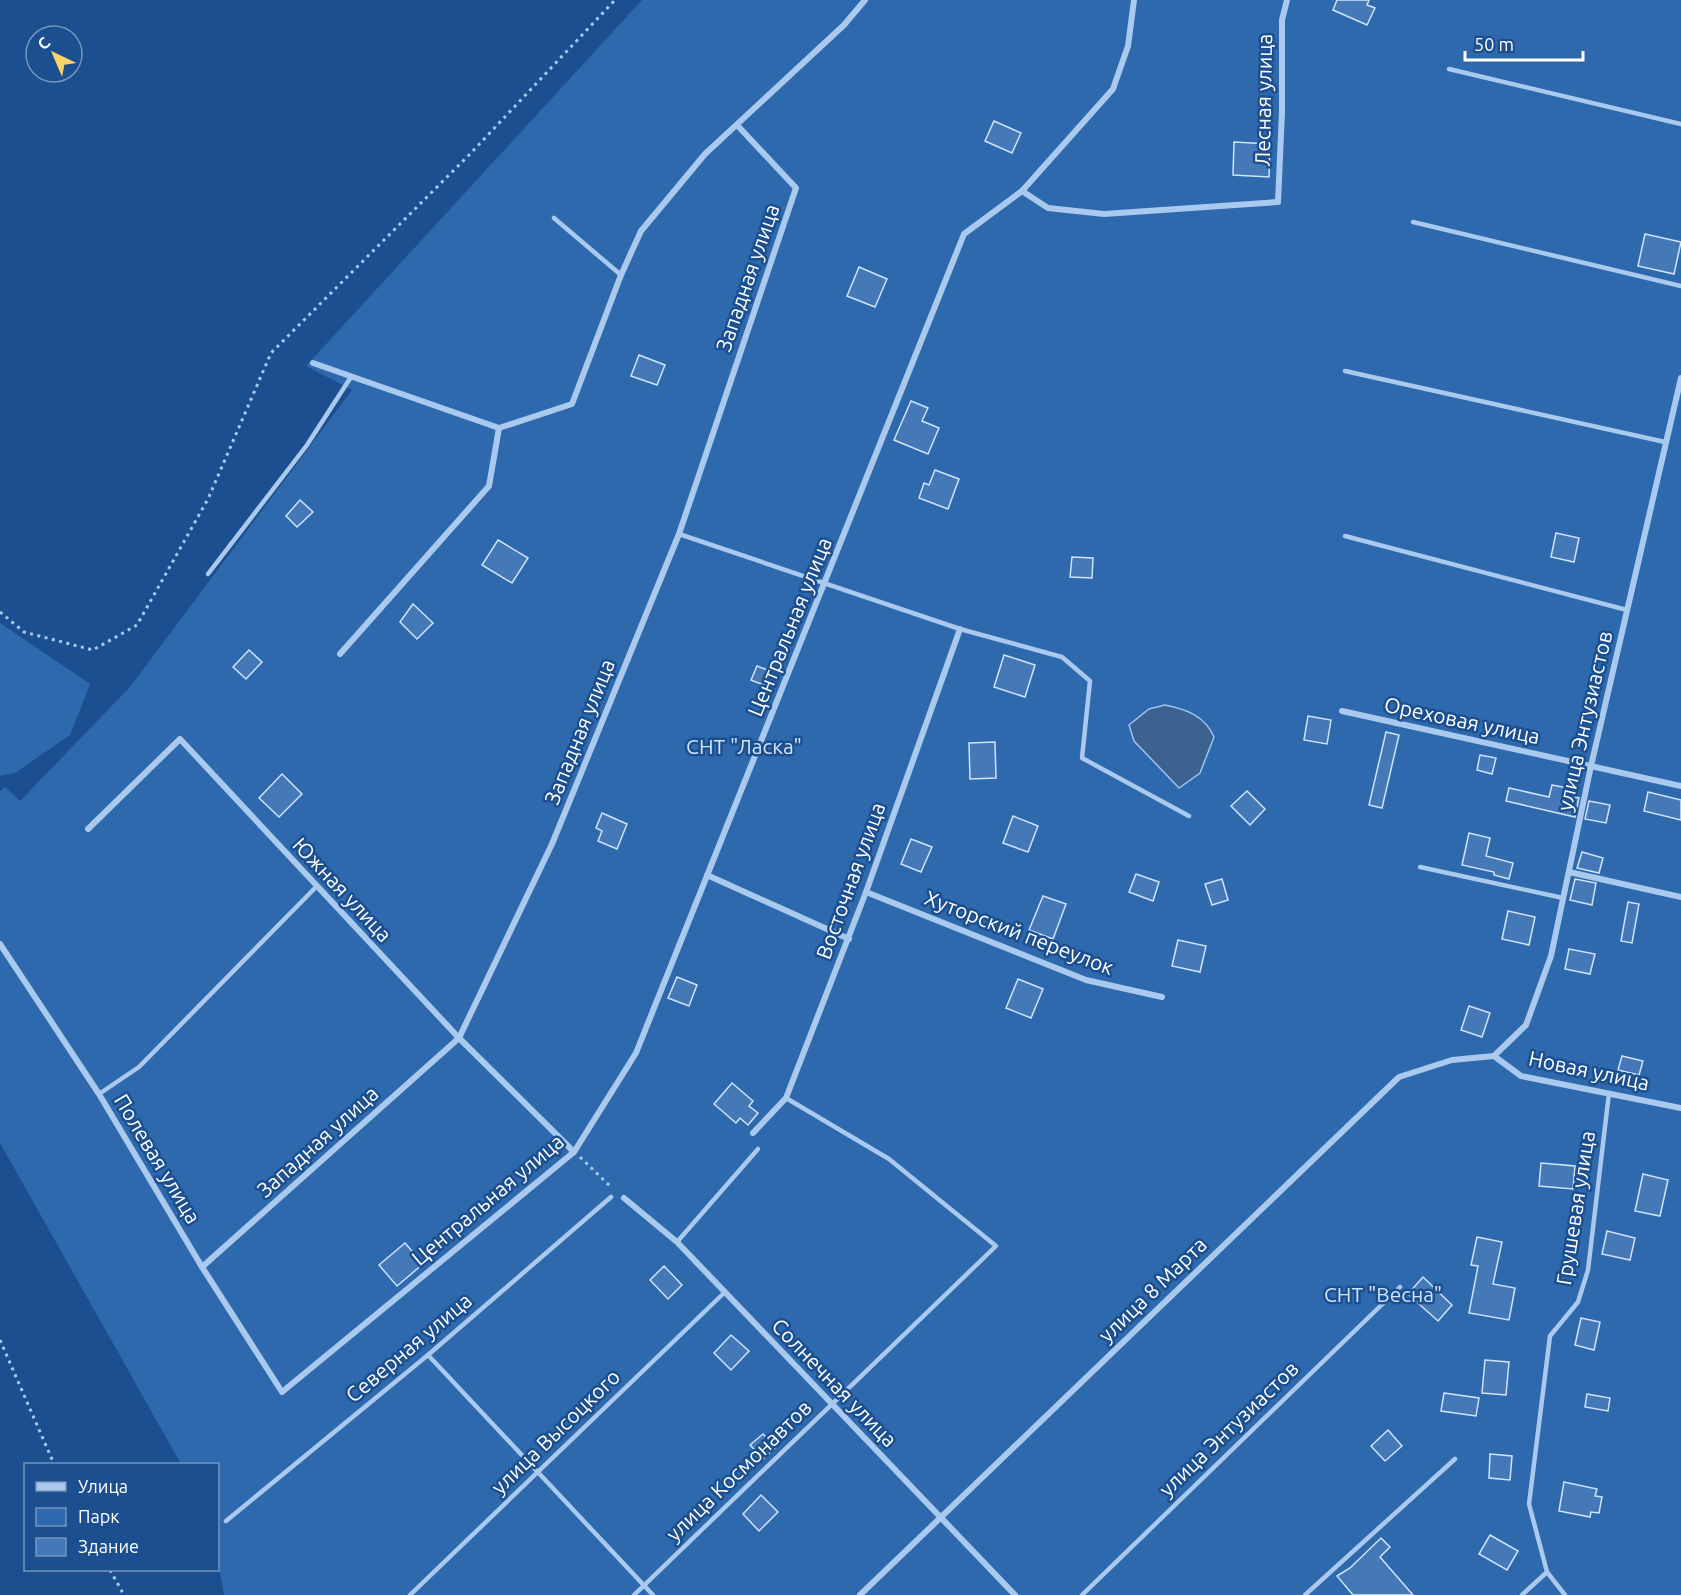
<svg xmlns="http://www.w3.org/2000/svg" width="1681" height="1595" font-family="Ubuntu,sans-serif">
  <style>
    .green { fill: #2e69ad }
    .water { fill: #3c6290; stroke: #9cc4f0; stroke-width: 1.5 }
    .building { fill: #4478b7; stroke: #cfe3fa; stroke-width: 1.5 }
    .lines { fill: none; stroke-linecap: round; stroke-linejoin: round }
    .path { stroke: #a9c9ee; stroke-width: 3; stroke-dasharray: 3 4.5; stroke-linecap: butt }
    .service { stroke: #a9c9ee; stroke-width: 4.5 }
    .minor { stroke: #a9c9ee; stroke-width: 6 }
    .labels { text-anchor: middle; stroke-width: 5; stroke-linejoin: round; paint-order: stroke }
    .street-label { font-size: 21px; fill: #fff; stroke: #1b4f8f }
    .park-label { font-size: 21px; fill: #cfe3fa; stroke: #1b4f8f }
  </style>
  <rect width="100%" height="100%" fill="#1b4f8f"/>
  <g class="green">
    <path d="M642,0H1681V1595H224L218,1561V1464H181L0,1143V791L5,787L20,801L130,687L352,390L306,366Z"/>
    <path d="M0,623L90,684L70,735L15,773L0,776Z"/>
  </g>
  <path class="water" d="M1165,705C1186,709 1205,716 1214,737L1200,773L1179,788L1134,741L1129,725L1149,709Z"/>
  <g class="building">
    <path d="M1337,0H1369L1367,5L1375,8L1367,25L1333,10Z"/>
    <path d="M994,121L1021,133L1012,153L985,141Z"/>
    <path d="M1234,142L1270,144L1269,177L1233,175Z"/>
    <path d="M1645,234L1681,242L1674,274L1638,266Z"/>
    <path d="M859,267L887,279L875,307L847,296Z"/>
    <path d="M639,355L665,365L657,385L631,376Z"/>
    <path d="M911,401L928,408L922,421L939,428L928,454L894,440Z"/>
    <path d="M935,470L959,479L948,509L919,498L924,483L929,485Z"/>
    <path d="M300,500L313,512L297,527L286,516Z"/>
    <path d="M1556,533L1579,538L1574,562L1551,557Z"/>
    <path d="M498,540L528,558L512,583L482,565Z"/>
    <path d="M1072,557L1093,558L1092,578L1070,577Z"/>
    <path d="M413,604L433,623L417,639L400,622Z"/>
    <path d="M249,650L262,662L246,679L233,667Z"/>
    <path d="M1004,655L1035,665L1025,697L994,687Z"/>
    <path d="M757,666L770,671L764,685L751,680Z"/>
    <path d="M1308,716L1331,720L1327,744L1304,740Z"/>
    <path d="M1386,732L1399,735L1382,808L1369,805Z"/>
    <path d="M995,742L996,778L970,779L969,743Z"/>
    <path d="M1480,755L1496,758L1492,774L1477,770Z"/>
    <path d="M282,774L302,794L279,817L259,798Z"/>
    <path d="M1552,785L1574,789L1572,797L1579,798L1575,817L1506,801L1509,788L1549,797Z"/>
    <path d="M1247,791L1265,809L1250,825L1231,806Z"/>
    <path d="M1648,792L1681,800V820L1644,811Z"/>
    <path d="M1589,801L1610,805L1606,823L1585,819Z"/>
    <path d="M602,813L627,824L617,849L598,841L602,831L596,828Z"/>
    <path d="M1013,816L1038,826L1028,852L1003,843Z"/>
    <path d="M1469,833L1490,838L1486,856L1513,863L1509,879L1494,875V872L1462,865Z"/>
    <path d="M911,839L932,847L921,872L901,864Z"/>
    <path d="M1582,852L1603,858L1599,873L1577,868Z"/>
    <path d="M1136,874L1159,882L1153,901L1129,892Z"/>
    <path d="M1222,879L1228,900L1212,905L1205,884Z"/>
    <path d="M1575,879L1596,883L1592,905L1570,900Z"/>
    <path d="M1043,896L1066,904L1053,939L1029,930Z"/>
    <path d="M1628,902L1639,904L1632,943L1621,941Z"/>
    <path d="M1508,911L1535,917L1529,945L1502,939Z"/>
    <path d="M1178,940L1206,946L1200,972L1172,966Z"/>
    <path d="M1569,949L1595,954L1590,974L1565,969Z"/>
    <path d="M677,977L697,985L689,1006L668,998Z"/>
    <path d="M1018,979L1043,989L1031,1018L1006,1008Z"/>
    <path d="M1469,1006L1490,1013L1482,1037L1461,1030Z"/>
    <path d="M1622,1056L1643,1061L1639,1075L1618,1070Z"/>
    <path d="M732,1083L753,1101L749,1106L758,1113L748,1125L740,1118L736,1123L714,1104Z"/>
    <path d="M1541,1163L1575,1166L1573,1189L1539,1186Z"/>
    <path d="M1643,1174L1668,1180L1660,1216L1635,1211Z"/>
    <path d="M1607,1231L1635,1238L1630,1260L1602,1254Z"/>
    <path d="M1477,1237L1502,1242L1493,1284L1515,1288L1509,1320L1469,1313L1478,1266L1471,1265Z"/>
    <path d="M405,1243L423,1264L397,1286L379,1265Z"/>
    <path d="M664,1266L682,1285L668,1299L650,1280Z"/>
    <path d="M1423,1277L1452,1305L1438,1321L1408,1294Z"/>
    <path d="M1581,1318L1600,1322L1594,1350L1575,1345Z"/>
    <path d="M731,1335L749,1351L731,1370L714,1353Z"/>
    <path d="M1485,1360L1509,1362L1506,1395L1482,1393Z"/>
    <path d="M1444,1393L1479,1398L1476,1416L1441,1411Z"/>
    <path d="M1587,1394L1610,1398L1608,1411L1585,1407Z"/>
    <path d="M1388,1430L1402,1446L1385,1461L1371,1446Z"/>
    <path d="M763,1434L776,1447L763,1459L750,1445Z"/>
    <path d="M1490,1454L1512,1456L1510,1480L1489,1478Z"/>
    <path d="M1564,1482L1597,1489L1595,1496L1602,1497L1599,1513L1591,1512L1590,1517L1559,1511Z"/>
    <path d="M761,1495L778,1512L759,1531L743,1514Z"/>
    <path d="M1490,1535L1518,1551L1507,1570L1479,1554Z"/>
    <path d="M1381,1538L1390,1547L1380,1557L1413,1595H1353L1337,1576L1350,1568Z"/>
  </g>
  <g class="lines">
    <g class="path">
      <path d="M0,612L24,632L93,650L137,625L208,499L271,353L469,155L615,0"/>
      <path d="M580,1157L612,1188"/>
      <path d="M0,1340L54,1464"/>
      <path d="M110,1570L124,1595"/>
    </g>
    <g class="service">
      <path d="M1449,69L1681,124"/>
      <path d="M554,218L621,275"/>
      <path d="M1413,222L1681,286"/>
      <path d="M1345,371L1665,442"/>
      <path d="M679,534L960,629L1062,657L1090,681L1082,758L1189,816"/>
      <path d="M1345,536L1627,610"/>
      <path d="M208,574L307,445L351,377"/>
      <path d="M1420,867L1563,898"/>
      <path d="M99,1094L139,1067L316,887"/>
      <path d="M677,1242L758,1149"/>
      <path d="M428,1355L653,1595"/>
      <path d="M226,1521L428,1355L611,1197"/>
      <path d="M410,1595L725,1292"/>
      <path d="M634,1595L996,1246L889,1159L786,1098"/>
      <path d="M1082,1595L1400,1287"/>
      <path d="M1305,1595L1455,1459"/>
      <path d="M1522,1595L1547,1572"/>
      <path d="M1565,1595L1547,1572L1529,1504L1550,1336L1578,1302L1588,1270L1609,1093"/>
    </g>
    <g class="minor">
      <path d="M1022,191L1048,208L1104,214L1278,202L1282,112V20L1287,0"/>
      <path d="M313,363L499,428L572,404L621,275L641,231L705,154L844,25L865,0"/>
      <path d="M340,654L489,486L499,428"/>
      <path d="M1342,711L1681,786"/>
      <path d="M88,829L180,739L459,1038L574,1152"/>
      <path d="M1569,872L1681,897"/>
      <path d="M707,875L849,939"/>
      <path d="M866,892L1086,980L1162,997"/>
      <path d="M0,944L99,1094L202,1267L282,1392L574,1152L636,1053L964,234L1022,191L1113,89L1128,46L1134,0"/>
      <path d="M1494,1056L1526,1025L1551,956L1591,766L1681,378"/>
      <path d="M1494,1056L1521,1076L1681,1108"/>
      <path d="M753,1133L786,1098L866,892L960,629"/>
      <path d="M624,1198L677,1242L1015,1595"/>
      <path d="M202,1267L459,1038L552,844L679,534L796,188L737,125"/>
      <path d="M860,1595L1399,1077L1452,1060L1494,1056"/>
    </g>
  </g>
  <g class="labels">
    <g class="street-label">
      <text transform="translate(1264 100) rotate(-89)" y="7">Лесная улица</text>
      <text transform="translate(748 278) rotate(-71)" y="7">Западная улица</text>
      <text transform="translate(790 627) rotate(-68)" y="7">Центральная улица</text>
      <text transform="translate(1462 721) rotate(12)" y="7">Ореховая улица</text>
      <text transform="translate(1585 721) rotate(-77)" y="7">улица Энтузиастов</text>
      <text transform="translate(580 732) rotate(-68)" y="7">Западная улица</text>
      <text transform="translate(851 881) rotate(-70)" y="7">Восточная улица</text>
      <text transform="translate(342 890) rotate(47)" y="7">Южная улица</text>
      <text transform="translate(1019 933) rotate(21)" y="7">Хуторский переулок</text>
      <text transform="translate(1589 1071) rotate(12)" y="7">Новая улица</text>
      <text transform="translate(318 1142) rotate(-42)" y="7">Западная улица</text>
      <text transform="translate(157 1159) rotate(59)" y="7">Полевая улица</text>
      <text transform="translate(488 1200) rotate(-40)" y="7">Центральная улица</text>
      <text transform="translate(1576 1208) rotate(-81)" y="7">Грушевая улица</text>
      <text transform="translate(1153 1290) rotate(-44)" y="7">улица 8 Марта</text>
      <text transform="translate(409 1348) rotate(-40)" y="7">Северная улица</text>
      <text transform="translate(834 1383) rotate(46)" y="7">Солнечная улица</text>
      <text transform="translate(1229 1429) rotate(-44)" y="7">улица Энтузиастов</text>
      <text transform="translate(556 1432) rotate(-44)" y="7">улица Высоцкого</text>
      <text transform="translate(739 1471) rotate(-44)" y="7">улица Космонавтов</text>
    </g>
    <g class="park-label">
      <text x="744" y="754">СНТ "Ласка"</text>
      <text x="1383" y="1302">СНТ "Весна"</text>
    </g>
  </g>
  <rect x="24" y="1463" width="195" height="108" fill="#1b4f8f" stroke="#7695bc" stroke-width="1.5"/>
  <rect x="36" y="1482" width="30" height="9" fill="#a9c9ee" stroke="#7695bc" stroke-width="1.5"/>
  <text x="78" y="1493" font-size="18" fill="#ffffff">Улица</text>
  <rect x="36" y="1508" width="30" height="18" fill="#2e69ad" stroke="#7695bc" stroke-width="1.5"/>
  <text x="78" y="1523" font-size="18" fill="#ffffff">Парк</text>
  <rect x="36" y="1538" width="30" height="18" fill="#4478b7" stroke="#7695bc" stroke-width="1.5"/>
  <text x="78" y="1553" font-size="18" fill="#ffffff">Здание</text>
  <g transform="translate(54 54) rotate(316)"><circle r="28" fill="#1b4f8f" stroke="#7695bc" stroke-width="1.5"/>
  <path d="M0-4.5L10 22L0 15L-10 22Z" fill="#ffd166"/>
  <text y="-9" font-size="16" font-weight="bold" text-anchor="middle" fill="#ffffff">С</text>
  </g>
  <path d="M1465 51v9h118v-9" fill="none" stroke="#ffffff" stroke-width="3"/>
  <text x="1474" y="51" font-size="18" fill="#ffffff" stroke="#1b4f8f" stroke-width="4.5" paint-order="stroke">50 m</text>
</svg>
